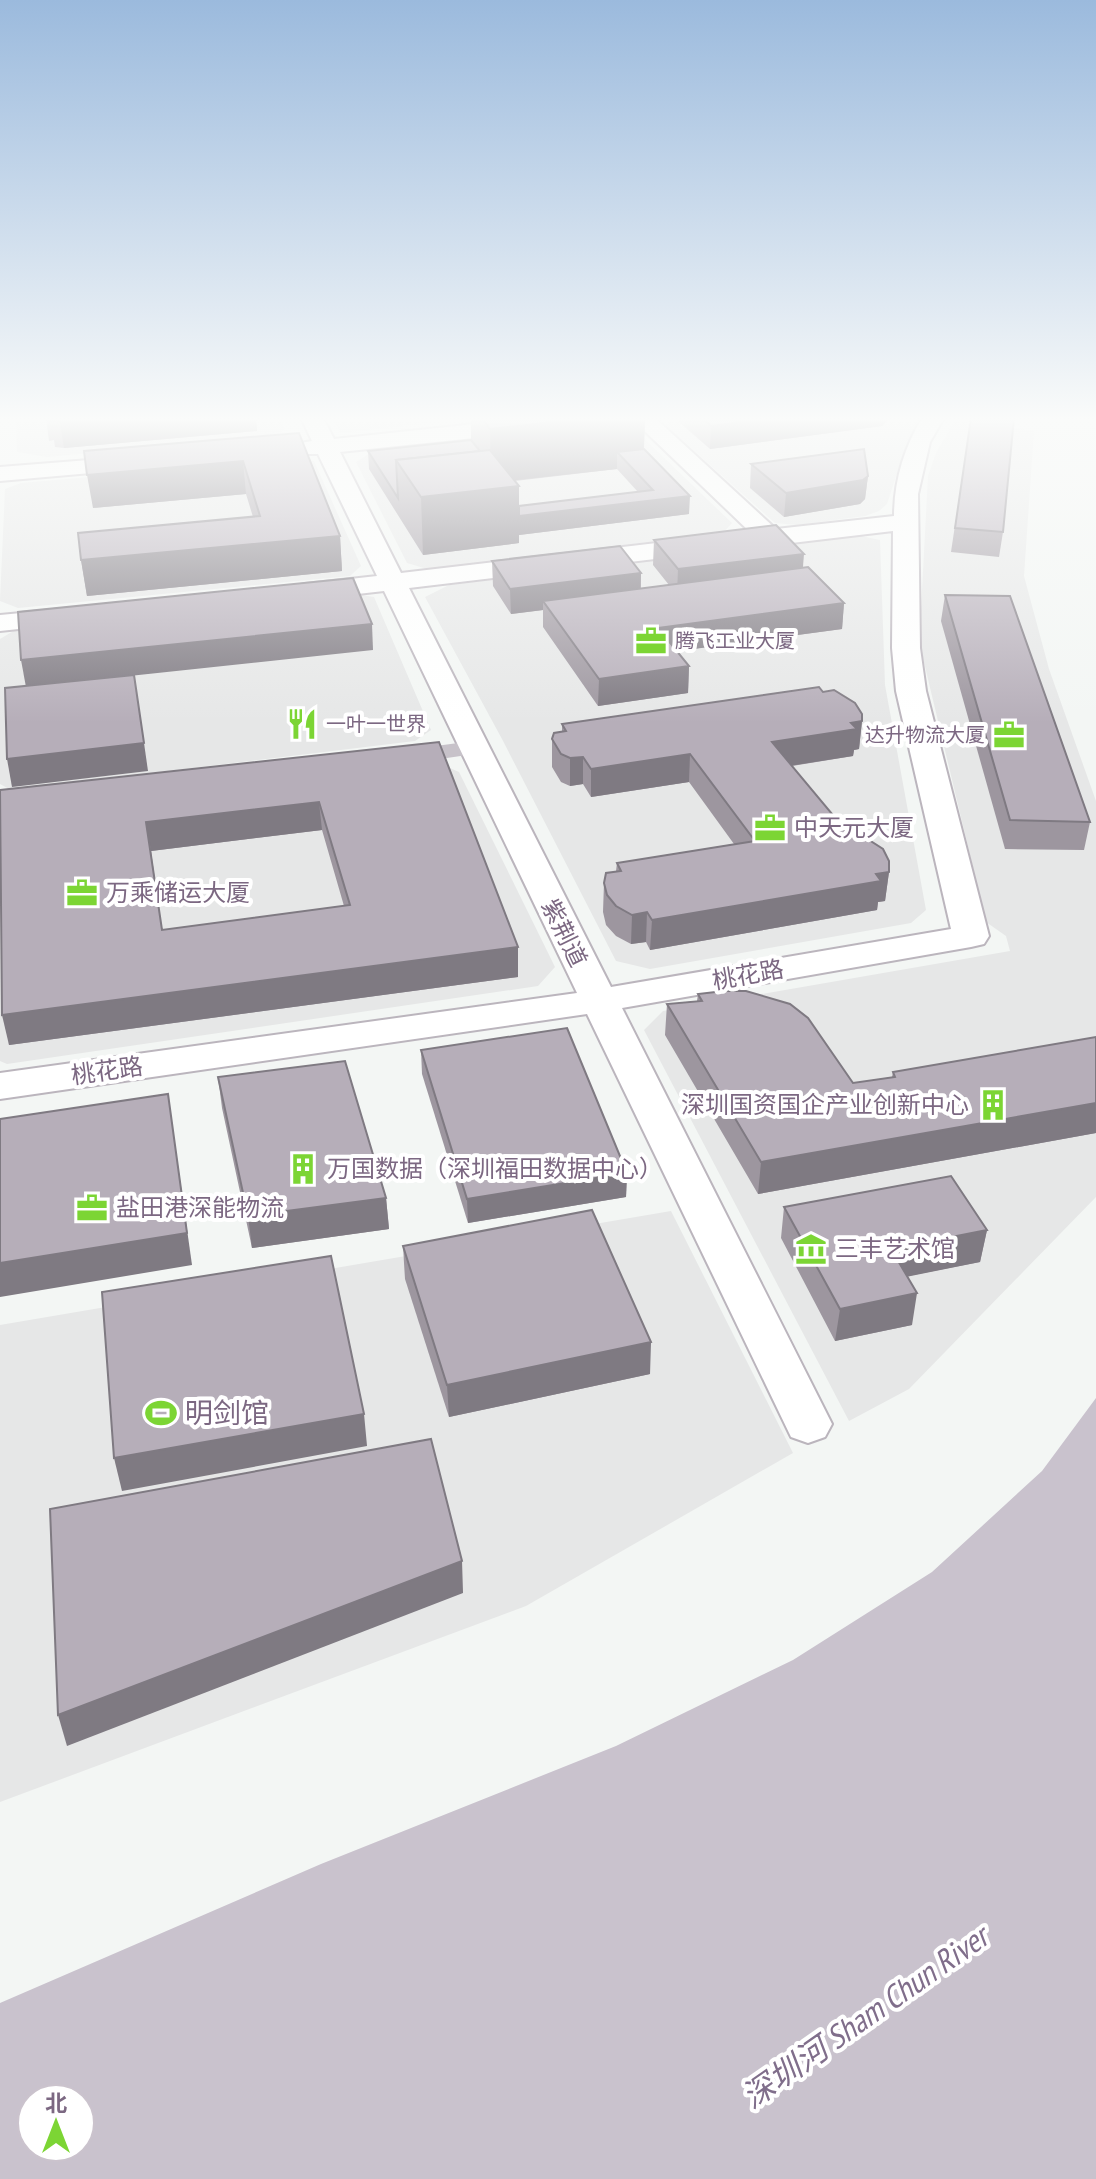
<svg xmlns="http://www.w3.org/2000/svg" width="1096" height="2179" font-family="'PT Sans Narrow','Noto Sans SC',sans-serif">
  <style>
    .built { fill: #e6e7e7 }
    .water { fill: #c9c2cd; fill-rule: evenodd }
    .lines { fill: none; stroke-linecap: round; stroke-linejoin: round }
    .secondary-casing { stroke: #bbb5bd; stroke-width: 4 }
    .street { fill: #c7c2c9; fill-rule: evenodd }
    .secondary { fill: #fff; fill-rule: evenodd }
    .wall { fill: #9d969f; fill-rule: evenodd }
    .shaded-wall { fill: #7f7a82 }
    .building { fill: #b6aeb9; stroke: #7f7a82; stroke-width: 2; fill-rule: evenodd }
    .labels { text-anchor: middle; stroke-width: 8; stroke-linejoin: round; paint-order: stroke }
    .far-poi-label { font-size: 20px; fill: #7c6882; stroke: #fff; text-anchor: start }
    .poi-label { font-size: 24px; fill: #7c6882; stroke: #fff; text-anchor: start }
    .street-label { font-size: 24px; fill: #7c6882; stroke: #fff }
    .near-poi-label { font-size: 28px; fill: #7c6882; stroke: #fff; text-anchor: start }
    .near-water-label { font-size: 32px; font-style: italic; fill: #806e8b; stroke: #fff }
  </style>
  <rect width="100%" height="100%" fill="#f3f6f4"/>
  <g class="built">
    <path d="M16,418H280L285,430L271,437L47,457L17,452Z"/>
    <path d="M334,418H477L340,433Z"/>
    <path d="M673,418H920L905,449L887,504L879,511L865,516L797,525L775,523L665,425V420Z"/>
    <path d="M955,420L1034,431L1024,576L1049,669L1096,801V1197L909,1389L849,1421L644,1030L663,1011L1010,951L1006,936L986,922L922,654L921,610L928,476L936,453Z"/>
    <path d="M636,431L732,523L723,533L427,569L407,563L356,462L372,452Z"/>
    <path d="M296,459L314,461L361,566L350,576L18,608L0,601L5,489L21,483Z"/>
    <path d="M856,535L880,540L885,685L926,910L911,923L650,969L616,961L502,739L425,597L449,585Z"/>
    <path d="M355,594L374,597L431,730L415,741L11,790L0,784V639L15,630Z"/>
    <path d="M436,762L459,772L555,967L538,986L7,1064L0,1061V817L6,814Z"/>
    <path d="M671,1211L793,1453L526,1606L0,1802V1325Z"/>
  </g>
  <path class="water" d="M1096,1398V2179H0V2003L321,1864L616,1746L793,1660L932,1572L1042,1471ZM80,2099V2147H32V2099Z"/>
  <g class="lines">
    <defs>
      <g id="secondary">
        <path d="M301,418H323L334,439L531,418H610L599,425L340,452L401,573L750,532L631,418H655L776,529L894,516C894,481 904,448 922,418H944L930,442L918,494L920,648L926,691L989,936L984,944L971,947L622,1008L832,1424L825,1437L808,1443L791,1437L587,1014L0,1099V1073L577,993L384,591L305,600L296,598L292,592L296,586L305,584L377,576L318,454H295L291,449L295,444L312,441ZM893,531L892,648L896,691L951,929L611,987L409,588Z"/>
        <path d="M140,456L148,458L152,463L148,468L0,481V467Z"/>
        <path d="M74,608L84,610L88,616L84,622L0,631V615Z"/>
      </g>
    </defs>
    <use href="#secondary" class="secondary-casing"/>
    <path class="street" d="M473,741L481,743L484,748L481,753L406,764L395,757L406,750Z"/>
    <use href="#secondary" class="secondary"/>
  </g>
  <g class="wall">
    <path d="M46,418H256L257,431L64,448L55,447L54,440L49,441Z"/>
    <path d="M471,418H645L644,449L689,514L519,535V543L423,555L369,469L368,451L471,440ZM617,469L638,492L519,506L515,481Z"/>
    <path d="M679,418H890L882,426L710,449L679,422Z"/>
    <path d="M971,418L1003,532L999,557L951,552Z"/>
    <path d="M299,433L340,536L342,571L87,596L81,560L253,517L246,494L93,508Z"/>
    <path d="M751,464L868,476L865,499L860,504L784,517L750,488Z"/>
    <path d="M654,540L803,568L844,603L842,629L677,651L689,666L688,693L598,706L543,627V610L511,614L493,586L492,561L641,573V589L669,585L653,565Z"/>
    <path d="M945,595L1090,822L1084,850L1005,849L941,621Z"/>
    <path d="M823,692L862,721L859,749L854,750L853,756L792,766L847,832L889,872L885,901L878,902L877,910L650,950L646,942L631,944L616,936L606,925L603,912L604,883L616,871L617,863L734,844L689,782L591,797L583,784L570,786L561,782L552,767V739L562,732V724Z"/>
    <path d="M439,742L518,977L9,1045L0,790ZM322,830L344,906L162,930L151,851Z"/>
    <path d="M698,994L853,1083L892,1077L893,1072L1096,1037V1133L758,1194L665,1035L667,1004L697,1001Z"/>
    <path d="M421,1050L627,1173L626,1197L468,1223L422,1074Z"/>
    <path d="M218,1077L386,1198L389,1229L252,1248L222,1108Z"/>
    <path d="M784,1207L987,1230L980,1262L908,1276L912,1325L835,1341L781,1238Z"/>
    <path d="M403,1246L650,1374L449,1417L405,1279Z"/>
  </g>
  <g class="shaded-wall">
    <path d="M59,418H256L257,431L64,448Z"/>
    <path d="M586,418H645L643,466L617,452V469L491,483L490,429Z"/>
    <path d="M770,418H890L882,426L710,449L711,426Z"/>
    <path d="M243,461L246,494L93,508L87,475Z"/>
    <path d="M868,476L865,499L860,504L784,517L786,493Z"/>
    <path d="M519,486V516L690,496L689,514L519,535V543L423,555L421,497Z"/>
    <path d="M340,536L342,571L87,596L81,560Z"/>
    <path d="M804,554L802,579L677,594L678,569Z"/>
    <path d="M641,573L640,598L543,601V610L511,614L510,589Z"/>
    <path d="M844,603L842,629L657,654L658,628Z"/>
    <path d="M372,624L373,650L26,687L21,660Z"/>
    <path d="M689,666L688,693L598,706L599,679Z"/>
    <path d="M862,721L859,749L854,750L853,756L770,769L772,742Z"/>
    <path d="M144,743L148,771L12,787L7,759Z"/>
    <path d="M690,754L689,782L591,797V769Z"/>
    <path d="M583,757V784L570,786V758Z"/>
    <path d="M319,802L322,830L151,851L146,822Z"/>
    <path d="M889,872L885,901L878,902L877,910L650,950L652,920Z"/>
    <path d="M647,912L646,942L631,944L632,915Z"/>
    <path d="M518,947V977L9,1045L2,1015Z"/>
    <path d="M168,1094L192,1265L0,1297V1263Z"/>
    <path d="M1096,1103V1133L758,1194L761,1162Z"/>
    <path d="M627,1173L626,1197L468,1223L467,1199Z"/>
    <path d="M386,1198L389,1229L252,1248L248,1216Z"/>
    <path d="M987,1230L980,1262L886,1281L891,1249Z"/>
    <path d="M917,1293L912,1325L835,1341L840,1309Z"/>
    <path d="M651,1342L650,1374L449,1417L447,1385Z"/>
    <path d="M364,1414L367,1446L122,1491L114,1458Z"/>
    <path d="M462,1561L463,1593L67,1746L58,1715Z"/>
  </g>
  <g class="building">
    <path d="M482,418H586L490,429Z"/>
    <path d="M702,418H770L711,426Z"/>
    <path d="M971,418H1014L1003,532L955,528Z"/>
    <path d="M299,433L340,536L81,560L78,533L260,516L243,461L87,475L84,451Z"/>
    <path d="M471,440L480,451L396,460L398,498L368,451Z"/>
    <path d="M644,449L690,496L519,516V506L653,490L617,452Z"/>
    <path d="M864,449L868,476L863,480L786,493L751,464Z"/>
    <path d="M490,450L519,486L421,497L396,460Z"/>
    <path d="M776,525L804,554L678,569L654,540Z"/>
    <path d="M620,546L641,573L510,589L492,561Z"/>
    <path d="M808,567L844,603L658,628L689,666L599,679L543,601Z"/>
    <path d="M353,578L372,624L21,660L18,612Z"/>
    <path d="M945,595L1010,596L1090,822L1010,820Z"/>
    <path d="M134,675L144,743L7,759L5,688Z"/>
    <path d="M819,687L823,692L834,690L855,703L862,714V721L851,723L857,729L772,742L847,832L855,831L883,849L889,861V872L876,874L881,881L652,920L647,912L632,915L616,906L607,895L604,883L606,873L621,871L617,863L755,841L690,754L591,769L583,757L570,758L561,754L552,739L554,733L566,731L562,724Z"/>
    <path d="M439,742L518,947L2,1015L0,790ZM319,802L350,905L162,930L146,822Z"/>
    <path d="M724,991H746L790,1004L808,1018L853,1083L895,1077L893,1072L1096,1037V1103L761,1162L667,1004L702,1001L698,994Z"/>
    <path d="M567,1028L627,1173L467,1199L421,1050Z"/>
    <path d="M345,1061L386,1198L248,1216L218,1077Z"/>
    <path d="M168,1094L187,1233L0,1263V1119Z"/>
    <path d="M951,1176L987,1230L891,1249L917,1293L840,1309L784,1207Z"/>
    <path d="M592,1210L651,1342L447,1385L403,1246Z"/>
    <path d="M331,1256L364,1414L114,1458L102,1292Z"/>
    <path d="M431,1439L462,1561L58,1715L50,1509Z"/>
  </g>
  <linearGradient id="sky" x2="0" y2="1"><stop stop-color="#9bbadd"/><stop offset="0.58" stop-color="#fafbfa"/><stop offset="1" stop-color="#fafbfa" stop-opacity="0"/></linearGradient>
  <rect width="1096" height="723" fill="url(#sky)"/>
  <defs>
    <symbol id="office-bare" viewBox="-9 -9 18 18"><path d="M-6-3h4V-5.5h4V-3h4V5H-6ZM-1-4.5V-3h2v-1.5ZM-6 0V1H6V0Z" fill="#7cd534" stroke="#fff" stroke-width="2.5" paint-order="stroke"/></symbol>
    <symbol id="restaurant-bare" viewBox="-9 -9 18 18"><path d="M-5-6h1v4h1v-4h1v4h1v-4h1v5L-1.5 .5V6h-2V.5L-5-1ZM5-6V6H3V1.5H1.5Q1.5-4 5-6Z" fill="#7cd534" stroke="#fff" stroke-width="2.5" paint-order="stroke"/></symbol>
    <symbol id="building-bare" viewBox="-9 -9 18 18"><path d="M-4-6H4V6H1V3H-1V6H-4ZM-2.5-4.3h1.7v1.8h-1.7ZM.8-4.3h1.7v1.8H.8ZM-2.5-1h1.7V.8h-1.7ZM.8-1h1.7V.8H.8Z" fill="#7cd534" stroke="#fff" stroke-width="2.5" paint-order="stroke"/></symbol>
    <symbol id="museum-bare" viewBox="-9 -9 18 18"><path d="M0-6L6-3V-2H-6V-3ZM-5-1h2V3h-2ZM-1-1h2V3h-2ZM3-1h2V3H3ZM-6 4H6V6H-6Z" fill="#7cd534" stroke="#fff" stroke-width="2.5" paint-order="stroke"/></symbol>
    <symbol id="stadium-bare" viewBox="-9 -9 18 18"><path d="M0-5a6.5 5 0 1 0 0 10a6.5 5 0 1 0 0-10ZM-3.5-1.8h7v3.6h-7Z" fill="#7cd534" stroke="#fff" stroke-width="2.5" paint-order="stroke"/></symbol>
  </defs>
  <g fill-rule="evenodd">
    <use href="#office-bare" x="629" y="619" width="44" height="44"/>
    <use href="#restaurant-bare" x="280" y="702" width="44" height="44"/>
    <use href="#office-bare" x="987" y="713" width="44" height="44"/>
    <use href="#office-bare" x="748" y="806" width="44" height="44"/>
    <use href="#office-bare" x="60" y="871" width="44" height="44"/>
    <use href="#building-bare" x="971" y="1083" width="44" height="44"/>
    <use href="#building-bare" x="281" y="1147" width="44" height="44"/>
    <use href="#office-bare" x="70" y="1186" width="44" height="44"/>
    <use href="#museum-bare" x="789" y="1227" width="44" height="44"/>
    <use href="#stadium-bare" x="139" y="1391" width="44" height="44"/>
  </g>
  <g class="labels">
    <g class="far-poi-label">
      <text x="675" y="648">腾飞工业大厦</text>
      <text x="326" y="731">一叶一世界</text>
      <text x="985" y="742" text-anchor="end">达升物流大厦</text>
    </g>
    <g class="poi-label">
      <text x="794" y="836">中天元大厦</text>
      <text x="106" y="901">万乘储运大厦</text>
      <text x="969" y="1113" text-anchor="end">深圳国资国企产业创新中心</text>
      <text x="327" y="1177">万国数据（深圳福田数据中心）</text>
      <text x="116" y="1216">盐田港深能物流</text>
      <text x="835" y="1257">三丰艺术馆</text>
    </g>
    <g class="street-label">
      <text transform="translate(564 933) rotate(64)" y="8">紫荆道</text>
      <text transform="translate(748 975) rotate(-10)" y="8">桃花路</text>
      <text transform="translate(107 1071) rotate(-8)" y="8">桃花路</text>
    </g>
    <g class="near-poi-label">
      <text x="185" y="1423">明剑馆</text>
    </g>
    <g class="near-water-label">
      <text transform="translate(865 2017) rotate(-35)" y="11">深圳河 Sham Chun River</text>
    </g>
  </g>
  <g transform="translate(56 2123)"><circle r="38" fill="#ffffff" stroke="#cbc3cd" stroke-width="2"/>
  <path d="M0-6L14 30L0 20L-14 30Z" fill="#7cd534"/>
  <text y="-12" font-size="22" font-weight="bold" text-anchor="middle" fill="#7c6882">北</text>
  </g>
</svg>
